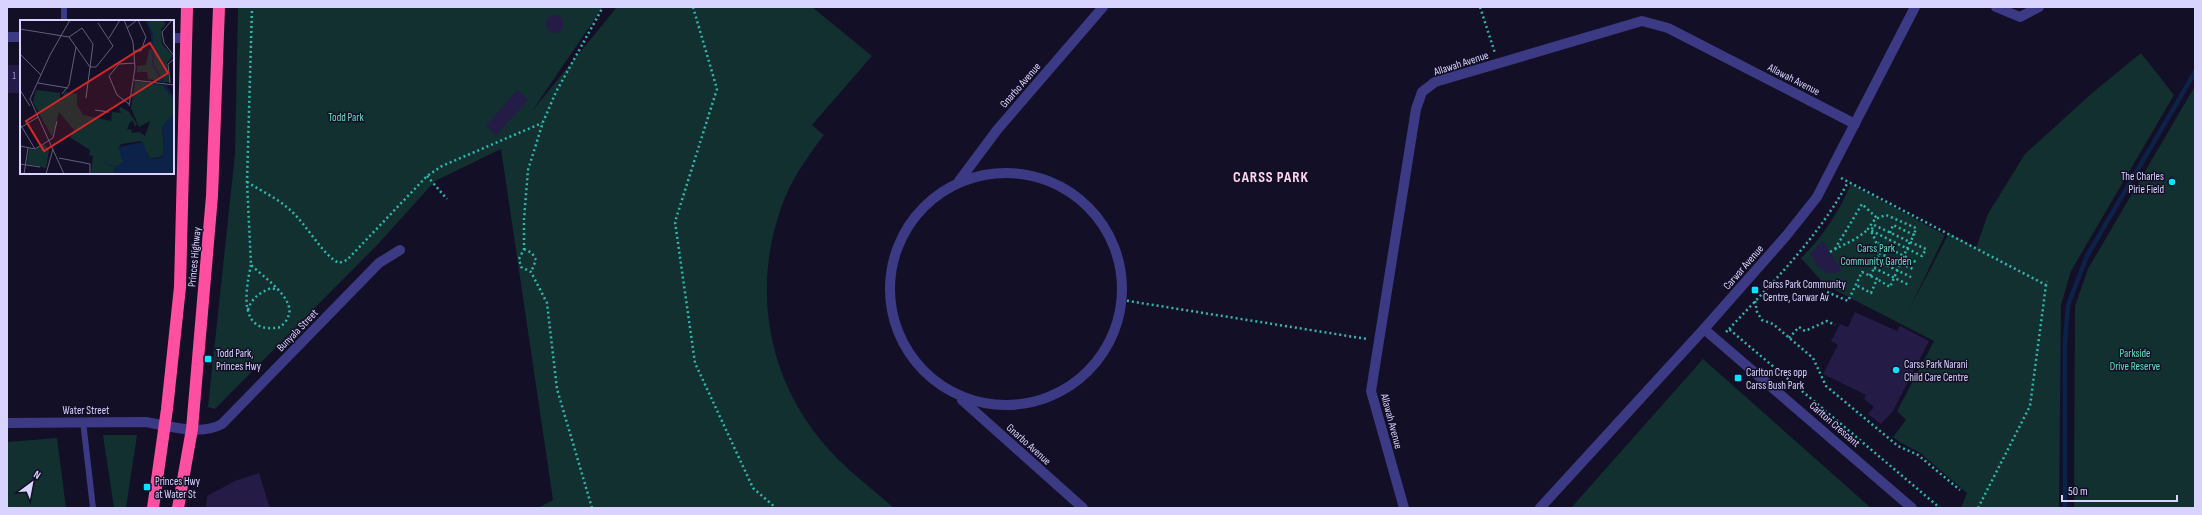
<svg xmlns="http://www.w3.org/2000/svg" width="2202" height="515" font-family="'Sofia Sans Condensed',sans-serif">
  <style>
    .green { fill: #12302f }
    .lines { fill: none; stroke-linecap: round; stroke-linejoin: round }
    .stream { stroke: #0c2248; stroke-width: 4.5 }
    .building { fill: #241b47 }
    .path { stroke: #2fb8b0; stroke-width: 2.5; stroke-dasharray: 2 3; stroke-linecap: butt }
    .lane { stroke: #3d3a85; stroke-width: 6 }
    .street { stroke: #3d3a85; stroke-width: 10 }
    .highway { stroke: #ff4fa3; stroke-width: 12 }
    .poi-dot { fill: #00e5ff; stroke: #130f26; stroke-width: 1.5 }
    .labels { text-anchor: middle; stroke-width: 3; stroke-linejoin: round; paint-order: stroke }
    .number-label { font-size: 9px; fill: #aca6d1 }
    .street-label { font-size: 11px; fill: #d9d4ff; stroke: #130f26 }
    .park-label { font-size: 11px; fill: #5fe0c0; stroke: #130f26 }
    .poi-label { font-size: 11px; fill: #d9d4ff; stroke: #130f26; text-anchor: start }
    .district-label { font-size: 15px; font-weight: bold; letter-spacing: 1px; fill: #ffd6f0; stroke: #130f26 }
    .inset-river { fill: none; stroke: #0c2248; stroke-width: 2 }
    .inset-road { fill: none; stroke: #625e7d; stroke-width: 1 }
    .view { fill: #d62828; fill-opacity: 0.15; stroke: #d62828; stroke-width: 2 }
    .inset-edge { fill: none; stroke: #d9d4ff; stroke-width: 2 }
  </style>
  <rect width="100%" height="100%" fill="#130f26"/>
  <g class="green">
    <path d="M238,7H603L532,111L617,7H812L872,56L812,125L824,135C807,157 790,181 781,208C753,287 767,373 819,438C840,465 869,486 894,508H538L553,500L501,149L435,181L379,243L215,409L208,407L235,154Z"/>
    <path d="M2141,53L2174,95L2071,271L2061,305L2059,508H1961L1967,493L1919,452L1901,443L1893,437L1906,420L1897,411L1934,341L1825,285L1801,258C1823,237 1839,211 1851,184L1945,235L1910,308L1949,233L1976,248L1988,214L2025,154L2091,94Z"/>
    <path d="M2195,86V508H2074L2075,306L2088,269Z"/>
    <path d="M1703,359L1871,508H1571Z"/>
    <path d="M103,435H137L126,508H114Z"/>
    <path d="M57,438L66,508H7V442Z"/>
  </g>
  <g class="lines">
    <path class="stream" d="M2065,508V343L2068,305L2087,256L2195,72"/>
  </g>
  <g class="building">
    <circle cx="555" cy="24" r="9"/>
    <path d="M7,65H21V93H8Z"/>
    <path d="M517,90L528,100L496,135L486,126Z"/>
    <path d="M1823,241L1842,271L1828,274L1815,265L1816,264L1810,253Z"/>
    <path d="M1855,312L1897,331L1900,326L1929,341L1893,411L1881,424L1868,414L1874,407L1864,399L1866,395L1823,374L1838,345L1831,341L1840,324L1848,327Z"/>
    <path d="M259,473L270,508H206L207,496L235,481Z"/>
  </g>
  <g class="lines">
    <g class="path">
      <path d="M693,7L717,89L675,222L695,363L753,488L776,508"/>
      <path d="M1480,7L1495,53"/>
      <path d="M427,176L447,199"/>
      <path d="M1841,178L2046,285L2047,281"/>
      <path d="M247,182C261,191 277,198 289,209C306,223 323,256 339,263L347,260L427,176L442,166L542,123"/>
      <path d="M1890,233L1893,225L1914,235L1910,242L1926,249L1922,256L1868,229L1875,219L1886,215L1916,228L1914,235"/>
      <path d="M1878,243L1918,263"/>
      <path d="M524,249L532,253L536,260L531,272"/>
      <path d="M1835,249L1862,204L1877,218"/>
      <path d="M1830,252C1845,243 1856,241 1868,229"/>
      <path d="M1879,253L1915,270"/>
      <path d="M1878,261L1911,277"/>
      <path d="M251,265C245,292 238,336 281,327C283,324 287,321 288,317C297,299 262,276 251,265L247,182L252,7"/>
      <path d="M1874,268L1909,285"/>
      <path d="M1870,276C1881,256 1881,251 1871,231L1874,225L1910,242L1890,287L1877,279"/>
      <path d="M1827,292L1848,301L1862,272L1877,279L1871,293L1856,285"/>
      <path d="M1122,300L1367,339"/>
      <path d="M1755,301L1757,312L1762,320L1773,324L1813,358L1826,386L1898,446L1918,455L1960,490"/>
      <path d="M248,310C252,297 260,293 271,288L278,290"/>
      <path d="M1729,329C1772,283 1818,238 1848,182"/>
      <path d="M1726,332L1729,329L1940,508"/>
      <path d="M1789,338L1799,327L1805,331L1827,321L1835,325"/>
      <path d="M592,508L557,389L547,303L531,272L521,267L519,259L524,249V219L528,170L543,122L556,92L603,7"/>
      <path d="M1978,508L2030,406L2046,285"/>
    </g>
    <g class="lane">
      <path d="M64,7V21"/>
      <path d="M83,421L93,508"/>
    </g>
    <g class="street">
      <path d="M1996,7L2020,17L2039,7"/>
      <path d="M7,37H21"/>
      <path d="M173,38H187"/>
      <circle cx="1006" cy="289" r="116"/>
      <path d="M959,181L997,130L1103,7"/>
      <path d="M1704,329L1912,508"/>
      <path d="M962,400L1083,508"/>
      <path d="M7,423L146,422C169,426 201,436 222,424L379,263L400,250"/>
      <path d="M1404,508L1371,391L1416,109L1422,92L1435,82L1642,21L1668,28L1855,124"/>
      <path d="M1540,508L1704,329L1786,236L1817,197L1915,7"/>
    </g>
    <g class="highway">
      <path d="M153,508L167,409L180,287L187,7"/>
      <path d="M178,508L192,429L212,196L219,7"/>
    </g>
  </g>
  <g class="poi-dot">
    <circle cx="2172" cy="182" r="4"/>
    <rect x="1751" y="286" width="8" height="8" rx="2"/>
    <rect x="204" y="355" width="8" height="8" rx="2"/>
    <circle cx="1896" cy="370" r="4"/>
    <rect x="1734" y="374" width="8" height="8" rx="2"/>
    <rect x="143" y="483" width="8" height="8" rx="2"/>
  </g>
  <g class="labels">
    <g class="number-label">
      <text x="14" y="79">1</text>
    </g>
    <g class="street-label">
      <text transform="translate(1461 63) rotate(-18)" y="4">Allawah Avenue</text>
      <text transform="translate(1794 79) rotate(27)" y="4">Allawah Avenue</text>
      <text transform="translate(1020 85) rotate(-49)" y="4">Gnarbo Avenue</text>
      <text transform="translate(194 257) rotate(-85)" y="4">Princes Highway</text>
      <text transform="translate(1743 267) rotate(-49)" y="4">Carwar Avenue</text>
      <text transform="translate(297 330) rotate(-46)" y="4">Bunyala Street</text>
      <text x="86" y="414">Water Street</text>
      <text transform="translate(1392 421) rotate(75)" y="4">Allawah Avenue</text>
      <text transform="translate(1835 424) rotate(41)" y="4">Carlton Crescent</text>
      <text transform="translate(1029 444) rotate(42)" y="4">Gnarbo Avenue</text>
    </g>
    <g class="park-label">
      <text x="346" y="121">Todd Park</text>
      <text x="1876" y="252">Carss Park<tspan x="1876" dy="13">Community Garden</tspan></text>
      <text x="2135" y="357">Parkside<tspan x="2135" dy="13">Drive Reserve</tspan></text>
    </g>
    <g class="poi-label">
      <text x="2164" y="180" text-anchor="end">The Charles<tspan x="2164" dy="13">Pirie Field</tspan></text>
      <text x="1763" y="288">Carss Park Community<tspan x="1763" dy="13">Centre, Carwar Av</tspan></text>
      <text x="216" y="357">Todd Park,<tspan x="216" dy="13">Princes Hwy</tspan></text>
      <text x="1904" y="368">Carss Park Narani<tspan x="1904" dy="13">Child Care Centre</tspan></text>
      <text x="1746" y="376">Carlton Cres opp<tspan x="1746" dy="13">Carss Bush Park</tspan></text>
      <text x="155" y="485">Princes Hwy<tspan x="155" dy="13">at Water St</tspan></text>
    </g>
    <g class="district-label">
      <text x="1271" y="182">CARSS PARK</text>
    </g>
  </g>
  <g transform="translate(20 20)">
    <rect width="154" height="154" fill="#130f26"/>
    <path d="M127,0H143L146,4L141,9L142,24L153,36L147,43L149,62H144L134,45L132,13ZM129,29L132,30L133,46L142,62L128,59L127,52H117V46L126,45ZM115,61L143,65L154,80V94L142,107L144,131L141,137L127,139L129,137L121,121L101,124L99,127L106,141L95,148L94,154L71,153L73,136L69,135L70,130L48,116L50,117L54,110L39,92L32,117L13,82L16,70L40,73V82L45,72L57,74V85L63,95L91,101L92,92L101,93L99,89L101,87L109,92L117,104L115,107L113,101L110,102L107,110L111,109L112,113L120,112L125,116L130,101L119,107L111,88ZM24,124L29,130L26,148L7,144L9,129L15,130Z" fill="#12302f"/>
    <path d="M154,94V154H94L96,147L89,146L78,137L89,145L97,146L104,141L101,139L99,127L123,122L129,139L141,138L144,131L142,106Z" fill="#0c2248"/>
    <path class="inset-river" d="M126,0L132,13L133,46L154,79"/>
    <path class="inset-road" d="M104,0L113,22L115,48L109,86M152,0L142,12L144,23L154,36M107,8L117,0M0,9L49,17M49,17L62,8L73,24L66,78M49,17L70,47M89,18L100,0M114,31H121L126,17L118,0M0,34L21,55M70,47H76L93,26L78,3M114,60L154,65M18,63L48,68M150,63L148,44L154,39M0,70L10,86M42,74L49,65L56,27M109,84L97,75L89,56L99,44L115,43M75,90L89,92M0,104L15,129M0,108L18,97M0,126L15,129M15,129L33,118L37,101M39,138L70,144V154M0,144L20,147M4,154L8,128M26,154L33,129M44,154L10,79L30,35L50,0"/>
    <path class="view" d="M130,23L148,53L24,131L6,101Z"/>
    <rect width="154" height="154" class="inset-edge"/>
  </g>
  <rect width="2202" height="515" fill="none" stroke="#d9d4ff" stroke-width="16"/>
  <g transform="translate(32 483) rotate(32)" stroke="#130f26" stroke-width="3" paint-order="stroke">
  <path d="M0-3L7 15L0 10L-7 15Z" fill="#d9d4ff"/>
  <text y="-6" font-size="11" font-weight="bold" text-anchor="middle" fill="#d9d4ff">N</text>
  </g>
  <path d="M2062 495v6h115v-6" fill="none" stroke="#d9d4ff" stroke-width="2"/>
  <text x="2068" y="495" font-size="12" fill="#d9d4ff" stroke="#130f26" stroke-width="3" paint-order="stroke">50 m</text>
</svg>
